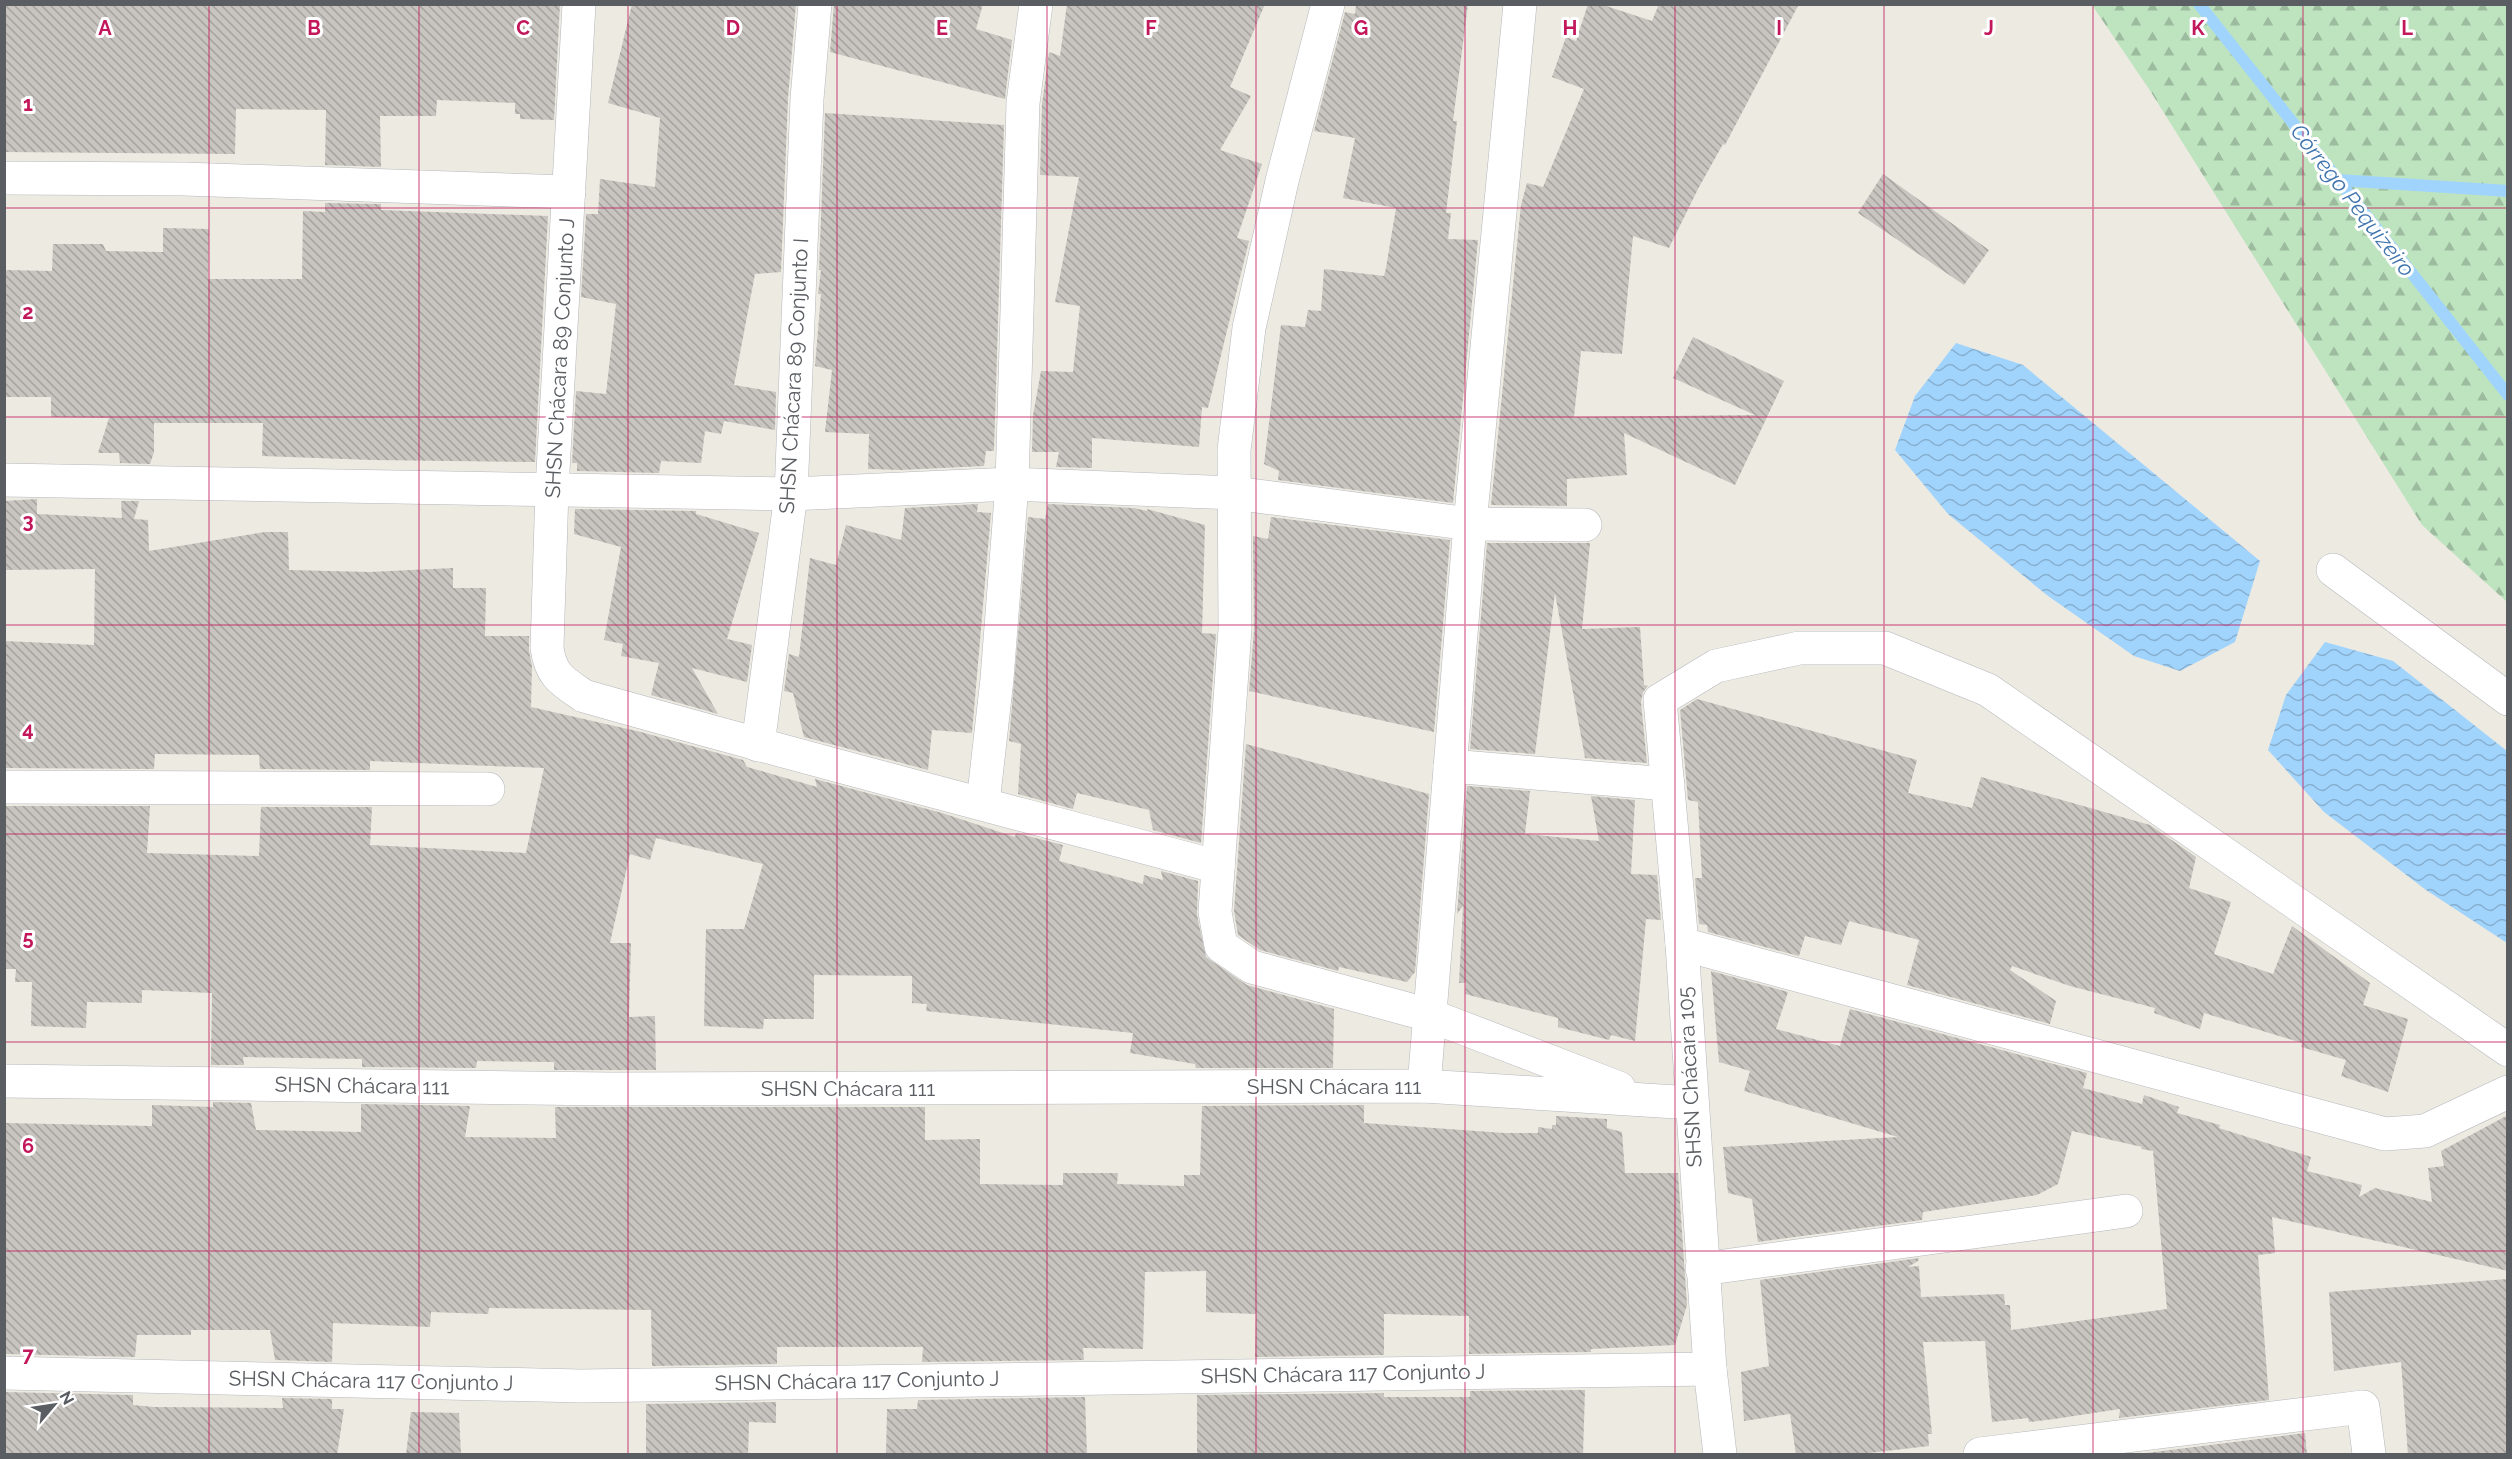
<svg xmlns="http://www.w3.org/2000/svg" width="2512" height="1459" font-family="Raleway,sans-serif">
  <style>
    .forest { fill: url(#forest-firs) }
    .water { fill: url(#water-waves) }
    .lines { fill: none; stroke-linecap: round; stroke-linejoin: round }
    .stream { stroke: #a1d4fd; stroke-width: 12 }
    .building { fill: url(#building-back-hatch) }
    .minor-casing { stroke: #b4b7bc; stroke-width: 34 }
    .minor { stroke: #fff; stroke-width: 33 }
    .grid { fill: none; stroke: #c2185b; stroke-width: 1.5; stroke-opacity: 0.55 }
    .labels { text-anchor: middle; stroke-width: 6; stroke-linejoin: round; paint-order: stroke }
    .street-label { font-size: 21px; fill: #5a5d62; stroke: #fff }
    .water-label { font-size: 22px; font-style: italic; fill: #4074ae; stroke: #fff }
    .grid-label { font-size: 20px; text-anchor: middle; font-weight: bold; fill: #c2185b; stroke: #fff; stroke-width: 6; stroke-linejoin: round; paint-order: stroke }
  </style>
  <defs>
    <pattern id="forest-firs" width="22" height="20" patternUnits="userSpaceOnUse" patternTransform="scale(1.5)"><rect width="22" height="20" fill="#bee4bf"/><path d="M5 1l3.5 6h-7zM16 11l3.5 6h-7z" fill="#9dbc9f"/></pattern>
    <pattern id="water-waves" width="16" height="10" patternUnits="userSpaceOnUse" patternTransform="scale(1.5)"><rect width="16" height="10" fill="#a1d4fd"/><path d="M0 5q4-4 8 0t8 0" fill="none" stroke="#86afd0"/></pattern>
    <pattern id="building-back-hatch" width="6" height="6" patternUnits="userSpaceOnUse" patternTransform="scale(1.5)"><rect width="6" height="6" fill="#c8c4bf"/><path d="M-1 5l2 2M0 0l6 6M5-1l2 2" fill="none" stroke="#a5a29f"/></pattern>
  </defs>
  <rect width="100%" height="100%" fill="#edeae1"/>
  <path class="forest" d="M2092,5H2507V602L2422,525L2149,89Z"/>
  <g class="water">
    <path d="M1956,343L2023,365L2260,561L2235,642L2180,671L2134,656L2048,596L1948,514L1895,450L1915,396Z"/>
    <path d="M2325,642L2393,661L2507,751V943L2426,890L2324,812L2268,750L2286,695Z"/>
  </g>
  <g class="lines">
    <g class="stream">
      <path d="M2199,4L2508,395"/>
      <path d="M2338,180L2508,191"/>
    </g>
  </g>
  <g class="building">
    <path d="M4,4H560L554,120L520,119V114H515V103L437,100L436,116H380L381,167L325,165L326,110L236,109L235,154L4,152Z"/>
    <path d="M632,4H796L788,98L781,272L755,274L734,385L776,392L775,430L724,421L721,434L705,431L701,463L661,461L659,473L577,471V463H572L576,391L606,394L616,304L581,297L586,214H598L600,179L655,187L660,118L608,103Z"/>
    <path d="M834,4H983L976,29L1012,40L1005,99L830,52Z"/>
    <path d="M1067,4H1265L1230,87L1251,96L1220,150L1262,164L1237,238L1249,241L1208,408L1202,407L1199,447L1092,438V468L1056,467L1059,452H1032L1033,415L1041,371L1073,372L1080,306L1055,302L1079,177L1040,175L1042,104L1049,52L1060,56Z"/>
    <path d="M1356,4H1468L1453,121H1457L1446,213H1451L1448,239L1478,240L1453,503L1278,480L1279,471L1264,464L1281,325L1305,327L1308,310L1321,311L1324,269L1384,276L1386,268L1396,208L1343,198L1355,138L1314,131L1345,12L1355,14Z"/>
    <path d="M1588,4H1600L1652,21L1659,4H1799L1725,145L1723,144L1698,189L1669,248L1633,236L1622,354L1581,351L1574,417L1755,415L1673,378L1693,337L1784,381L1735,485L1624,433L1627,475L1567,479V506L1491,505L1521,205L1527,183L1543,187L1584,89L1552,77L1566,37L1576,41Z"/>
    <path d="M825,113L1004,125L994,451H986L984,466L901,470L868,469L869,434L825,432L832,370L815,366L821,294H818L821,270H819Z"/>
    <path d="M1883,174L1989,250L1964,285L1858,213Z"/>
    <path d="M325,203L381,204V210L548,216L535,462L372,460L262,456L263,423H154V452L150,464L120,463L119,453H98L109,418L51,417V397H4V270L52,271L53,244H103L106,251L163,252V228L209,229L208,279H302L303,211L325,212Z"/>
    <path d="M37,499V514L122,518L121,501H139L134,519L148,520L149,551L265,532H288L289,570L370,572L453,568V588H486L485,636H529V651L532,666L531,707L641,732L743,760L747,767L817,787L815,779L942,813L1015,837L1016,833L1063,845L1059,861L1143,884L1144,875L1163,880L1161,871L1198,881L1197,915L1206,957L1247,985L1334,1009L1333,1068H1196L1195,1064L1130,1053L1133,1033L926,1011L927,1004L912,1003V976L814,975V1019H764L763,1029L704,1026L706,929H744L763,864L656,838L650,860L630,854L610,943H631L629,1017L655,1016L656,1070H554V1062L477,1061L476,1068L362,1067V1059L243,1057L244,1065H211L212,993L142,990V1003L87,1002L86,1028L31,1026L32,982H15L16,969H4V806H150L147,853L259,856L261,807H372L370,845L526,853L544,768L370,761V770L260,769L259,755L155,754L154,769L4,768V641L94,645L95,569L4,570V501Z"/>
    <path d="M978,504L977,512L991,513L972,733L932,730L928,770L804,737L793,693L784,691L789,654L799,657L810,558L836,565L846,525L901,540L905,508Z"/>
    <path d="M1048,504L1134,508L1147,511V509L1205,525L1202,633L1216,634L1201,843L1153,830L1149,810L1077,793L1073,809L1018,794L1021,744L1009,741L1028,517L1045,519Z"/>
    <path d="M575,509L696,511V514L759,533L727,639L752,645L747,682L692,668L718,714L651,695L659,663L621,656L623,644L604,640L621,547L574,534Z"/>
    <path d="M1271,517L1450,540L1434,732L1249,691L1254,630L1253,536L1268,539Z"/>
    <path d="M1487,543H1590L1582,629L1640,627L1644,685L1648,686L1643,692L1641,702L1647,763L1585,758L1555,593L1535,754L1470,749Z"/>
    <path d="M1697,699L1917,760L1908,793L1972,808L1981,777L2150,825L2196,857L2189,888L2231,902L2214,954L2273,974L2292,926L2370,983L2363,1005L2408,1019L2388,1092L2341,1076L2346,1060L2301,1047L2302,1043L2204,1013L2200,1029L2154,1013L2155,1008L2070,986L2012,966L2010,970L2056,1001L2050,1024L1907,985L1919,940L1849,921L1841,945L1805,936L1799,956L1708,932L1707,925L1699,924L1695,878H1702L1698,802L1688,800L1680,710Z"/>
    <path d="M1246,744L1429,794L1415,972L1407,982L1339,967L1338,971L1260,950L1238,935L1234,911Z"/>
    <path d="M1467,786L1530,791L1525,834L1599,841L1591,796L1635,800L1631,874L1657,875L1661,920L1646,919L1635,1041L1611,1035L1609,1040L1558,1027V1018L1465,994L1466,983H1459L1463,906L1457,914Z"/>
    <path d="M1711,971L1788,992L1776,1029L1840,1046L1850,1009L2087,1073L2083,1088L2142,1104L2144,1095L2179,1107L2177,1113L2220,1125L2219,1128L2311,1157L2307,1171L2362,1185L2359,1197L2375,1188L2432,1202L2428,1168L2444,1166L2441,1151L2508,1115V1271L2272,1217L2275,1253L2258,1255L2269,1400L2119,1418L2120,1409L2054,1419L2029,1422L2028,1418L1992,1422L1985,1341L1923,1342L1932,1434H1928L1929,1446L1852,1455H1796L1790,1414L1744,1421L1741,1372L1769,1366L1760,1280L1919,1258L1918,1261L1908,1267L1919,1266L1921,1297L2004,1294L2005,1305H2010L2011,1330L2167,1309L2153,1151L2141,1149L2142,1147L2072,1131L2058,1184L2037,1195L1923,1212L1922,1220L1758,1242L1752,1199L1728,1193L1723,1147L1898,1137L1744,1091L1750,1071L1719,1062Z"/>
    <path d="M213,1102L251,1103L256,1130L361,1132V1104L470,1106L465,1137L556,1138L555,1107H925V1140L980,1139V1184L1063,1185V1173H1118L1117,1184L1184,1186V1175H1200L1202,1106L1364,1105V1123L1504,1133H1538V1127L1552,1129V1125H1556V1116L1607,1119V1128L1622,1132L1625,1173H1678L1687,1305L1675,1345L1591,1349V1352L1469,1354V1316L1384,1314V1355L1255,1357L1256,1314L1206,1312V1271L1145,1272L1143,1349L1083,1348L1084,1360L922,1362L923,1347H777V1364L652,1366L651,1310L489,1308L488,1314L431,1312L430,1327L333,1323L332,1362L275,1360L270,1330H191V1335H137L135,1357L4,1354V1123L152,1126V1105L213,1107Z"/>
    <path d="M2508,1279V1455H2408L2401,1362L2334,1371L2329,1292Z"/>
    <path d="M1585,1390L1583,1455H1197V1395L1384,1393V1397H1470V1391Z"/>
    <path d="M4,1392L133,1395V1405L154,1407L283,1408L282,1398L332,1399V1409H344L337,1455H4Z"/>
    <path d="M1085,1397L1087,1455H886L887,1409H917L918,1400Z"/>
    <path d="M776,1402V1423L749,1422L748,1455H646V1404Z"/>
    <path d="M411,1412L459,1413L461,1455H406Z"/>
    <path d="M2305,1433L2307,1455H2130Z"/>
  </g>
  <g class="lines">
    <defs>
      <g id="minor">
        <path d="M579,4L552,489L547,648C551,676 562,681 584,696C795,756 1006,810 1218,867"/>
        <path d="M1328,4L1282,181L1249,328L1234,450L1235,629L1215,912L1221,946L1252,967L1429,1015L1619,1088"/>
        <path d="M4,178L184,179L569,192"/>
        <path d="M4,480L791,494L1012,484L1234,493L1470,524L1585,525"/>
        <path d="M2333,570L2508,699"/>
        <path d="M758,745L791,494L807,99L815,4"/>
        <path d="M1450,766L1668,784"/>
        <path d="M4,787L488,789"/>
        <path d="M983,803L997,679L1012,484L1023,103L1036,4"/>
        <path d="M1682,944L2385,1134L2425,1131L2508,1092"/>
        <path d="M4,1081L611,1089L1424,1086L1692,1103"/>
        <path d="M1424,1086L1470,524L1520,4"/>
        <path d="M1702,1269L2126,1211"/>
        <path d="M4,1373L581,1386L1710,1369"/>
        <path d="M1720,1454L1710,1369L1682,944L1660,700L1716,666L1799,648H1885L1988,690L2508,1050"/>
        <path d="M1980,1454L2363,1407L2369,1454"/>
      </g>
    </defs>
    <use href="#minor" class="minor-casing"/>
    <use href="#minor" class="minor"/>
  </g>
  <path class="grid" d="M209,4V1454M419,4V1454M628,4V1454M837,4V1454M1047,4V1454M1256,4V1454M1465,4V1454M1675,4V1454M1884,4V1454M2093,4V1454M2303,4V1454M4,208H2508M4,417H2508M4,625H2508M4,834H2508M4,1042H2508M4,1251H2508"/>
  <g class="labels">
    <g class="street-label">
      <text transform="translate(560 358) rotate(-87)" y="7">SHSN Chácara 89 Conjunto J</text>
      <text transform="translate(794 376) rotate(-87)" y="7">SHSN Chácara 89 Conjunto I</text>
      <text transform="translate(1690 1077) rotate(-93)" y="7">SHSN Chácara 105</text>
      <text transform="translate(362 1086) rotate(1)" y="7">SHSN Chácara 111</text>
      <text x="1334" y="1094">SHSN Chácara 111</text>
      <text x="848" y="1096">SHSN Chácara 111</text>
      <text transform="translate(1343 1374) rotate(-1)" y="7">SHSN Chácara 117 Conjunto J</text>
      <text transform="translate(371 1381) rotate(1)" y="7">SHSN Chácara 117 Conjunto J</text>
      <text transform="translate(857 1381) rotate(-1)" y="7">SHSN Chácara 117 Conjunto J</text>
    </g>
    <g class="water-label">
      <text transform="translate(2353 200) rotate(52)" y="8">Córrego Pequizeiro</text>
    </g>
  </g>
  <g class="grid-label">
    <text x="105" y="35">A</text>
    <text x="314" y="35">B</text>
    <text x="523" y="35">C</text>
    <text x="733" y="35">D</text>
    <text x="942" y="35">E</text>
    <text x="1151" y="35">F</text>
    <text x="1361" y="35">G</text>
    <text x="1570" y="35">H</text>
    <text x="1779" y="35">I</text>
    <text x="1989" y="35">J</text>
    <text x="2198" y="35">K</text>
    <text x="2407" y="35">L</text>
    <text x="28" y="111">1</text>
    <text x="28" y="319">2</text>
    <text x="28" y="528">3</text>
    <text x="28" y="736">4</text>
    <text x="28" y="945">5</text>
    <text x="28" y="1153">6</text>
    <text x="28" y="1362">7</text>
  </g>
  <rect width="2512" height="1459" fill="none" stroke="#5a5d62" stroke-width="12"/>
  <g transform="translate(54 1405) rotate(61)" stroke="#ffffff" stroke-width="4.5" paint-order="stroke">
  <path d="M0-4.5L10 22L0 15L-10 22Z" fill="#5a5d62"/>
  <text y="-9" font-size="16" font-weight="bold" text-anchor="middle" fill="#5a5d62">N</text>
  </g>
</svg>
